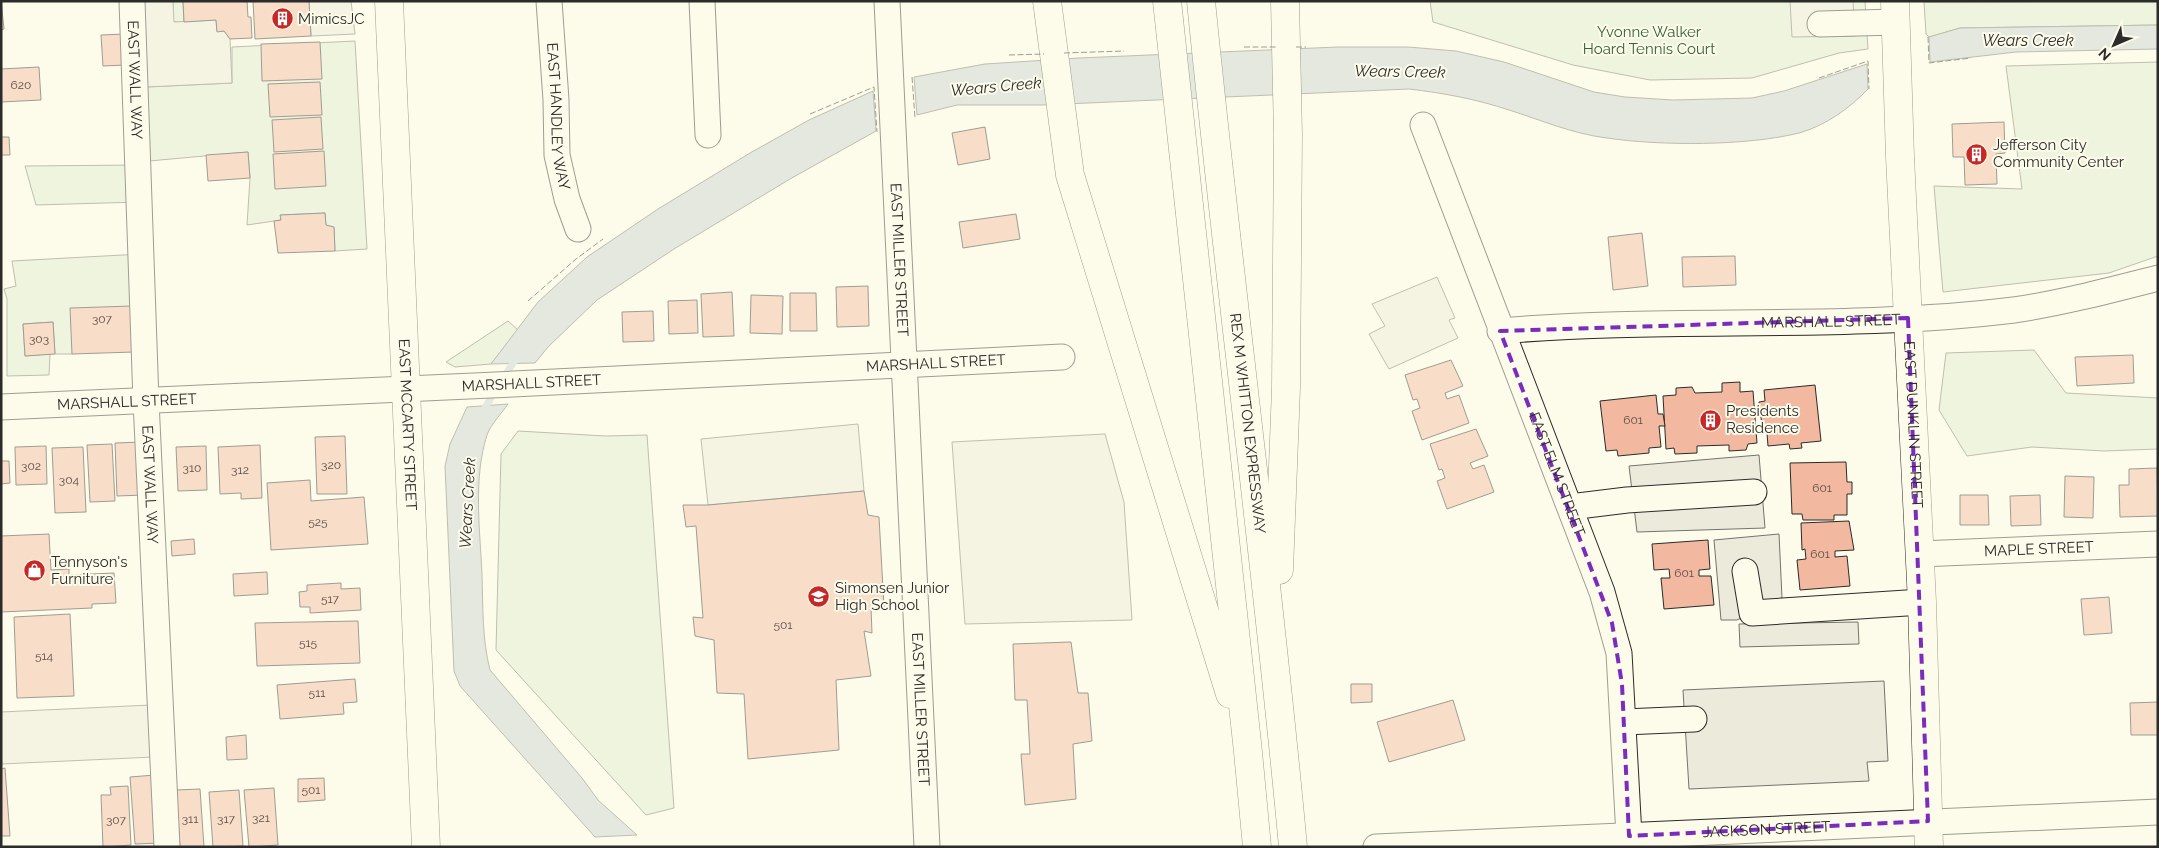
<svg xmlns="http://www.w3.org/2000/svg" width="2159" height="848" font-family="Raleway,sans-serif">
  <style>
    .green { fill: #deebd1; stroke: #74746e }
    .parking { fill: #eceadb; stroke: #74746e }
    .water { fill: #c7d0d0; stroke: #74746e }
    .lines { fill: none; stroke-linecap: round; stroke-linejoin: round }
    .stream { stroke: #c7d0d0; stroke-width: 7 }
    .building { fill: #f2b8a0; stroke: #2b2b2b }
    .minor-casing { stroke: #2b2b2b; stroke-width: 27 }
    .major-casing { stroke: #2b2b2b; stroke-width: 29 }
    .highway-casing { stroke: #2b2b2b; stroke-width: 29 }
    .minor { stroke: #fdfbea; stroke-width: 25 }
    .major { stroke: #fdfbea; stroke-width: 28 }
    .highway { stroke: #fdfbea; stroke-width: 28 }
    .fence { stroke: #2b2b2b; stroke-width: 1; stroke-dasharray: 6 2.5; stroke-linecap: butt }
    .marked { fill: none; stroke: #7b2cbf; stroke-width: 4; stroke-dasharray: 10 6; stroke-linejoin: round }
    .labels { text-anchor: middle; stroke-width: 4; stroke-linejoin: round; paint-order: stroke }
    .number-label { font-size: 12px; fill: #5d4e48 }
    .poi-label { font-size: 15px; fill: #2b2b2b; stroke: #fdfbea; text-anchor: start }
    .park-label { font-size: 15px; fill: #34623c; stroke: #fdfbea }
    .street-label { font-size: 15px; fill: #2b2b2b; stroke: #fdfbea }
    .water-label { font-size: 16px; font-style: italic; fill: #2b2b2b; stroke: #fdfbea }
  </style>
  <rect width="100%" height="100%" fill="#fdfbea"/>
  <g class="green">
    <path d="M173,1H183L184,22H173Z"/>
    <path d="M1430,1H1865L1868,49L1839,53L1752,78L1650,80L1573,65L1433,22Z"/>
    <path d="M2158,1V25L1960,28L1929,37L1926,34L1924,2Z"/>
    <path d="M355,41L367,249L335,251L334,228L326,225L325,213L281,215V220L247,225L250,178L248,152L149,161L146,87L232,83V47Z"/>
    <path d="M2158,62V256L2109,273L1943,292L1934,186L2022,189L2006,66Z"/>
    <path d="M138,165L139,202L36,205L25,166Z"/>
    <path d="M141,254L144,330L72,354H55L53,322L23,324L25,356L50,354L49,375L7,376V299L4,289L16,286L12,261Z"/>
    <path d="M508,321L518,330L491,364L455,367L446,362Z"/>
    <path d="M2034,350L2066,393L2158,398V449L2104,451L2032,447L1967,456L1939,410L1946,353Z"/>
    <path d="M518,431L606,436L647,435L674,808L646,815L496,650L501,454Z"/>
  </g>
  <g class="parking">
    <path d="M143,1H173L174,22L216,20L217,31H224L230,39L232,83L146,87Z"/>
    <path d="M309,1H351L355,34L311,36Z"/>
    <path d="M1790,1H1853L1855,36L1792,37Z"/>
    <path d="M1437,277L1455,318L1449,320L1458,338L1389,369L1369,334L1385,326L1372,304Z"/>
    <path d="M858,424L864,491L708,505L701,439Z"/>
    <path d="M1105,434L1124,502L1132,620L965,624L952,442Z"/>
    <path d="M1759,455L1765,528L1637,532L1629,466Z"/>
    <path d="M1779,534L1782,598L1737,620H1721L1714,540Z"/>
    <path d="M1858,622L1859,644L1740,647L1739,624Z"/>
    <path d="M1884,681L1888,761L1867,762L1869,781L1689,789L1683,690Z"/>
    <path d="M151,705L154,757L1,764V712Z"/>
  </g>
  <g class="water">
    <path d="M2158,25V49L2016,52L1930,62L1929,37L1960,28Z"/>
    <path d="M1338,47H1408L1456,51L1504,62L1594,92L1625,97L1673,100L1752,98L1784,91L1867,64L1868,89C1850,108 1825,126 1799,133C1747,146 1660,146 1607,138C1573,134 1541,120 1509,110C1476,99 1443,93 1409,89L1042,105H957L917,115L914,77L985,64L1079,58Z"/>
    <path d="M873,91L876,131L790,179L674,249L597,300L548,347L535,363L491,364L538,302L587,257L658,209L750,153L809,120Z"/>
    <path d="M508,404C502,413 491,424 487,435C473,479 480,529 482,575C483,606 482,639 490,670L582,778L598,800L637,835L595,837L460,686L454,671L445,466L450,444L467,407Z"/>
  </g>
  <g class="lines">
    <g class="stream">
      <path d="M502,380L517,357"/>
      <path d="M483,411L495,391"/>
    </g>
  </g>
  <g class="building">
    <path d="M1,1L4,29L1,30Z"/>
    <path d="M183,1H247L248,17H251L252,38L230,39L224,31L217,32L216,20L184,22Z"/>
    <path d="M253,1H309L311,36L255,39Z"/>
    <path d="M125,34L126,65L103,66L101,35Z"/>
    <path d="M320,42L322,79L262,81L261,44Z"/>
    <path d="M39,67L41,100L1,102V69Z"/>
    <path d="M320,82L322,115L270,117L268,84Z"/>
    <path d="M321,117L323,149L274,152L272,120Z"/>
    <path d="M2004,122L2005,153L1996,154L1997,184L1965,185L1964,157H1953L1952,124Z"/>
    <path d="M985,127L990,159L958,165L952,133Z"/>
    <path d="M1,137H9L10,155H1Z"/>
    <path d="M324,151L326,186L275,189L273,154Z"/>
    <path d="M248,152L250,178L208,181L206,155Z"/>
    <path d="M325,213L326,225L334,227L335,251L278,253L274,221L281,220L280,215Z"/>
    <path d="M1016,214L1020,239L963,248L959,222Z"/>
    <path d="M1642,233L1648,286L1613,290L1608,237Z"/>
    <path d="M1735,256L1736,285L1683,287L1682,257Z"/>
    <path d="M868,286L869,326L837,327L836,287Z"/>
    <path d="M732,292L734,336L703,337L701,294Z"/>
    <path d="M790,293H816L817,331H790Z"/>
    <path d="M751,295L783,296L782,334L750,333Z"/>
    <path d="M697,300L698,333L669,334L668,301Z"/>
    <path d="M132,306L134,352L72,354L70,308Z"/>
    <path d="M653,311L654,341L623,342L622,312Z"/>
    <path d="M53,322L55,354L25,356L23,324Z"/>
    <path d="M2133,355L2134,383L2077,386L2075,357Z"/>
    <path d="M1451,360L1463,386L1445,393L1447,399L1459,395L1469,423L1422,440L1412,411L1420,408L1417,399L1413,400L1405,375Z"/>
    <path d="M1740,382V392L1753,391L1757,443L1748,444L1746,450L1729,451V445L1697,446V453L1675,454L1674,448L1666,449L1663,396L1676,395V388L1692,387L1695,393L1722,392V383Z"/>
    <path d="M1815,385L1821,441L1801,443L1802,448L1790,449L1789,444L1768,446L1767,433H1763L1759,402L1765,401L1764,390Z"/>
    <path d="M1656,395L1658,414H1663L1665,426H1659L1661,447L1649,448V453L1618,456L1617,450L1606,451L1600,401Z"/>
    <path d="M1476,429L1488,456L1470,463L1473,469L1484,465L1494,492L1447,509L1437,481L1445,478L1442,469L1439,470L1430,444Z"/>
    <path d="M345,436L347,494H317L315,437Z"/>
    <path d="M142,442L144,495L117,496L115,443Z"/>
    <path d="M112,444L115,501L90,502L87,445Z"/>
    <path d="M260,445L262,498L241,499V493L220,494L218,447Z"/>
    <path d="M46,446L47,484L16,485L15,447Z"/>
    <path d="M206,446L207,490L178,491L176,447Z"/>
    <path d="M83,447L86,512L55,513L52,448Z"/>
    <path d="M1,461H9L10,483L1,484Z"/>
    <path d="M1846,462L1847,482H1852V494H1847V515H1834V520H1803L1802,514H1792L1790,463Z"/>
    <path d="M2157,468L2158,516L2120,517L2119,485H2129V469Z"/>
    <path d="M2065,476L2094,477L2093,518L2064,517Z"/>
    <path d="M310,480L311,501L364,497L368,544L271,550L267,483Z"/>
    <path d="M864,491L868,515L879,517L884,607L871,608L872,633L864,631L871,676L836,680L839,750L748,759L744,694L717,693L714,640L695,636L693,617L703,618L696,526L686,527L683,505H708Z"/>
    <path d="M1960,495H1988L1989,525H1960Z"/>
    <path d="M2040,495L2041,525L2011,526L2010,496Z"/>
    <path d="M1849,521L1854,550L1835,551V557L1847,556L1850,586L1800,590L1797,560L1806,559L1805,549L1802,550L1801,523Z"/>
    <path d="M49,534L51,570L69,569V575L114,573L116,603L92,604V608L1,612V536Z"/>
    <path d="M194,539L195,554L172,556L171,541Z"/>
    <path d="M1708,540L1710,569L1699,570V576H1711L1714,605L1664,609L1661,578H1670L1669,569L1654,570L1652,544Z"/>
    <path d="M267,572L268,594L234,596L233,574Z"/>
    <path d="M341,583V589L360,588L361,610L310,613V607H300L299,592L307,591V585Z"/>
    <path d="M2109,597L2112,633L2084,635L2081,599Z"/>
    <path d="M70,614L74,696L17,698L14,617Z"/>
    <path d="M358,621L360,663L257,666L255,623Z"/>
    <path d="M1071,642L1078,693H1088L1092,741L1073,744L1076,799L1025,805L1021,754H1030L1027,700H1015L1013,644Z"/>
    <path d="M355,679L357,702L343,703L344,714L280,719L277,685Z"/>
    <path d="M1351,684H1372V702L1351,703Z"/>
    <path d="M1453,700L1465,740L1389,762L1377,722Z"/>
    <path d="M2158,702V735H2131L2130,703Z"/>
    <path d="M246,735L247,759L227,760L226,737Z"/>
    <path d="M5,768L10,836H1V769Z"/>
    <path d="M155,775L160,843L135,844L130,777Z"/>
    <path d="M324,778L325,800L298,802V779Z"/>
    <path d="M128,786L131,845L103,847L101,795H111L110,787Z"/>
    <path d="M274,788L278,845L249,847L244,790Z"/>
    <path d="M200,789L204,847H180L176,790Z"/>
    <path d="M239,790L243,846L213,847L209,792Z"/>
  </g>
  <g class="lines">
    <defs>
      <g id="minor">
        <path id="s1" d="M132,1L146,401L167,847"/>
        <path id="s2" d="M549,1L556,100L557,155L567,199L578,229"/>
        <path d="M702,1L708,135"/>
        <path id="s3" d="M887,1L927,847"/>
        <path d="M1820,24L1896,22"/>
        <path id="s4" d="M1423,125L1602,592L1619,653L1629,836"/>
        <path id="s5" d="M1500,331C1671,316 1844,331 2014,310C2062,303 2111,290 2158,278"/>
        <path id="s6" d="M1,407C355,393 708,374 1062,357"/>
        <path d="M1570,507L1627,500L1754,492"/>
        <path id="s7" d="M1920,554L2158,544"/>
        <path d="M1745,571L1752,613L1922,602"/>
        <path d="M1624,722L1694,719"/>
        <path id="s8" d="M1376,847L2158,812"/>
      </g>
      <g id="major">
        <path id="s9" d="M389,1L426,847"/>
        <path id="s10" d="M1895,1L1900,157L1922,602L1929,847"/>
      </g>
      <g id="highway">
        <path d="M1047,1L1070,175L1230,694"/>
        <path d="M1167,1L1248,752L1257,847"/>
        <path id="s11" d="M1201,1C1229,283 1267,564 1293,847"/>
        <path d="M1279,570L1286,388L1288,135L1285,1"/>
      </g>
    </defs>
    <use href="#minor" class="minor-casing"/>
    <use href="#major" class="major-casing"/>
    <use href="#highway" class="highway-casing"/>
    <use href="#minor" class="minor"/>
    <use href="#major" class="major"/>
    <use href="#highway" class="highway"/>
    <g class="fence">
      <path d="M1928,37L1929,63L1971,58"/>
      <path d="M1244,47H1276"/>
      <path d="M1296,47H1306"/>
      <path d="M1064,53L1124,51"/>
      <path d="M1009,55L1044,54"/>
      <path d="M912,77L915,118"/>
      <path d="M1819,78L1868,61L1869,89"/>
      <path d="M810,114L874,87L877,132"/>
      <path d="M528,301L576,259L603,239"/>
    </g>
  </g>
  <path d="M0 0H2159V848H0ZM1908,318L1928,821L1629,836L1622,684L1612,623L1500,331Z" fill="#fdfbea" fill-opacity=".55" fill-rule="evenodd"/>
  <path class="marked" d="M1908,318L1928,821L1629,836L1622,684L1612,623L1500,331Z"/>
  <defs>
    <symbol id="building-disc" viewBox="-11 -11 22 22"><circle r="9.5" fill="#c62828" stroke="#fdfbea"/><path d="M-4-6H4V6H1V3H-1V6H-4ZM-2.5-4.3h1.7v1.8h-1.7ZM.8-4.3h1.7v1.8H.8ZM-2.5-1h1.7V.8h-1.7ZM.8-1h1.7V.8H.8Z" fill="#fff"/></symbol>
    <symbol id="shop-disc" viewBox="-11 -11 22 22"><circle r="9.5" fill="#c62828" stroke="#fdfbea"/><path d="M-5-2.5h2.3a2.7 3.5 0 0 1 5.4 0H5L5.5 6h-11ZM-1.5-2.5h3a1.5 2.3 0 0 0-3 0Z" fill="#fff"/></symbol>
    <symbol id="school-disc" viewBox="-11 -11 22 22"><circle r="9.5" fill="#c62828" stroke="#fdfbea"/><path d="M0-5L7-2L0 1L-7-2ZM-4 1L0 2.5L4 1V4Q0 6-4 4Z" fill="#fff"/></symbol>
  </defs>
  <g fill-rule="evenodd">
    <use href="#building-disc" x="270" y="6" width="25" height="25"/>
    <use href="#building-disc" x="1964" y="142" width="25" height="25"/>
    <use href="#building-disc" x="1698" y="408" width="25" height="25"/>
    <use href="#shop-disc" x="22" y="558" width="25" height="25"/>
    <use href="#school-disc" x="806" y="584" width="25" height="25"/>
  </g>
  <g class="labels">
    <g class="number-label">
      <text x="21" y="89">620</text>
      <text x="102" y="323">307</text>
      <text x="39" y="343">303</text>
      <text x="1633" y="424">601</text>
      <text x="331" y="469">320</text>
      <text x="31" y="470">302</text>
      <text x="192" y="472">310</text>
      <text x="240" y="474">312</text>
      <text x="69" y="484">304</text>
      <text x="1822" y="492">601</text>
      <text x="318" y="526">525</text>
      <text x="1820" y="558">601</text>
      <text x="1684" y="577">601</text>
      <text x="330" y="603">517</text>
      <text x="783" y="629">501</text>
      <text x="308" y="647">515</text>
      <text x="44" y="660">514</text>
      <text x="317" y="697">511</text>
      <text x="311" y="794">501</text>
      <text x="261" y="822">321</text>
      <text x="190" y="823">311</text>
      <text x="226" y="823">317</text>
      <text x="116" y="824">307</text>
    </g>
    <g class="poi-label">
      <text x="298" y="24">MimicsJC</text>
      <text x="1993" y="150">Jefferson City<tspan x="1993" dy="17">Community Center</tspan></text>
      <text x="1726" y="416">Presidents<tspan x="1726" dy="17">Residence</tspan></text>
      <text x="51" y="567">Tennyson's<tspan x="51" dy="17">Furniture</tspan></text>
      <text x="835" y="593">Simonsen Junior<tspan x="835" dy="17">High School</tspan></text>
    </g>
    <g class="park-label">
      <text x="1649" y="37">Yvonne Walker<tspan x="1649" dy="17">Hoard Tennis Court</tspan></text>
    </g>
    <g class="street-label">
      <text dy="5" stroke="none"><textPath href="#s1" startOffset="79">EAST WALL WAY</textPath></text>
      <text dy="5" stroke="none"><textPath href="#s2" startOffset="116">EAST HANDLEY WAY</textPath></text>
      <text dy="5" stroke="none"><textPath href="#s3" startOffset="259">EAST MILLER STREET</textPath></text>
      <text dy="5" stroke="none"><textPath href="#s5" startOffset="331">MARSHALL STREET</textPath></text>
      <text dy="5" stroke="none"><textPath href="#s6" startOffset="936">MARSHALL STREET</textPath></text>
      <text dy="5" stroke="none"><textPath href="#s6" startOffset="531">MARSHALL STREET</textPath></text>
      <text dy="5" stroke="none"><textPath href="#s6" startOffset="126">MARSHALL STREET</textPath></text>
      <text dy="5" stroke="none"><textPath href="#s9" startOffset="424">EAST MCCARTY STREET</textPath></text>
      <text dy="5" stroke="none"><textPath href="#s11" startOffset="425">REX M WHITTON EXPRESSWAY</textPath></text>
      <text dy="5" stroke="none"><textPath href="#s10" startOffset="424">EAST DUNKLIN STREET</textPath></text>
      <text dy="5" stroke="none"><textPath href="#s4" startOffset="374">EAST ELM STREET</textPath></text>
      <text dy="5" stroke="none"><textPath href="#s1" startOffset="484">EAST WALL WAY</textPath></text>
      <text dy="5" stroke="none"><textPath href="#s7" startOffset="119">MAPLE STREET</textPath></text>
      <text dy="5" stroke="none"><textPath href="#s3" startOffset="709">EAST MILLER STREET</textPath></text>
      <text dy="5" stroke="none"><textPath href="#s8" startOffset="391">JACKSON STREET</textPath></text>
    </g>
    <g class="water-label">
      <text x="2028" y="46">Wears Creek</text>
      <text transform="translate(1400 71) rotate(1)" y="6">Wears Creek</text>
      <text transform="translate(996 86) rotate(-5)" y="6">Wears Creek</text>
      <text transform="translate(467 503) rotate(-87)" y="6">Wears Creek</text>
    </g>
  </g>
  <rect width="2159" height="848" fill="none" stroke="#2b2b2b" stroke-width="5"/>
  <g transform="translate(2114 45) rotate(225)" stroke="#fdfbea" stroke-width="4" paint-order="stroke">
  <path d="M0-4L9 19L0 12L-9 19Z" fill="#2b2b2b"/>
  <text y="-8" font-size="14" font-weight="bold" text-anchor="middle" fill="#2b2b2b">N</text>
  </g>
</svg>
